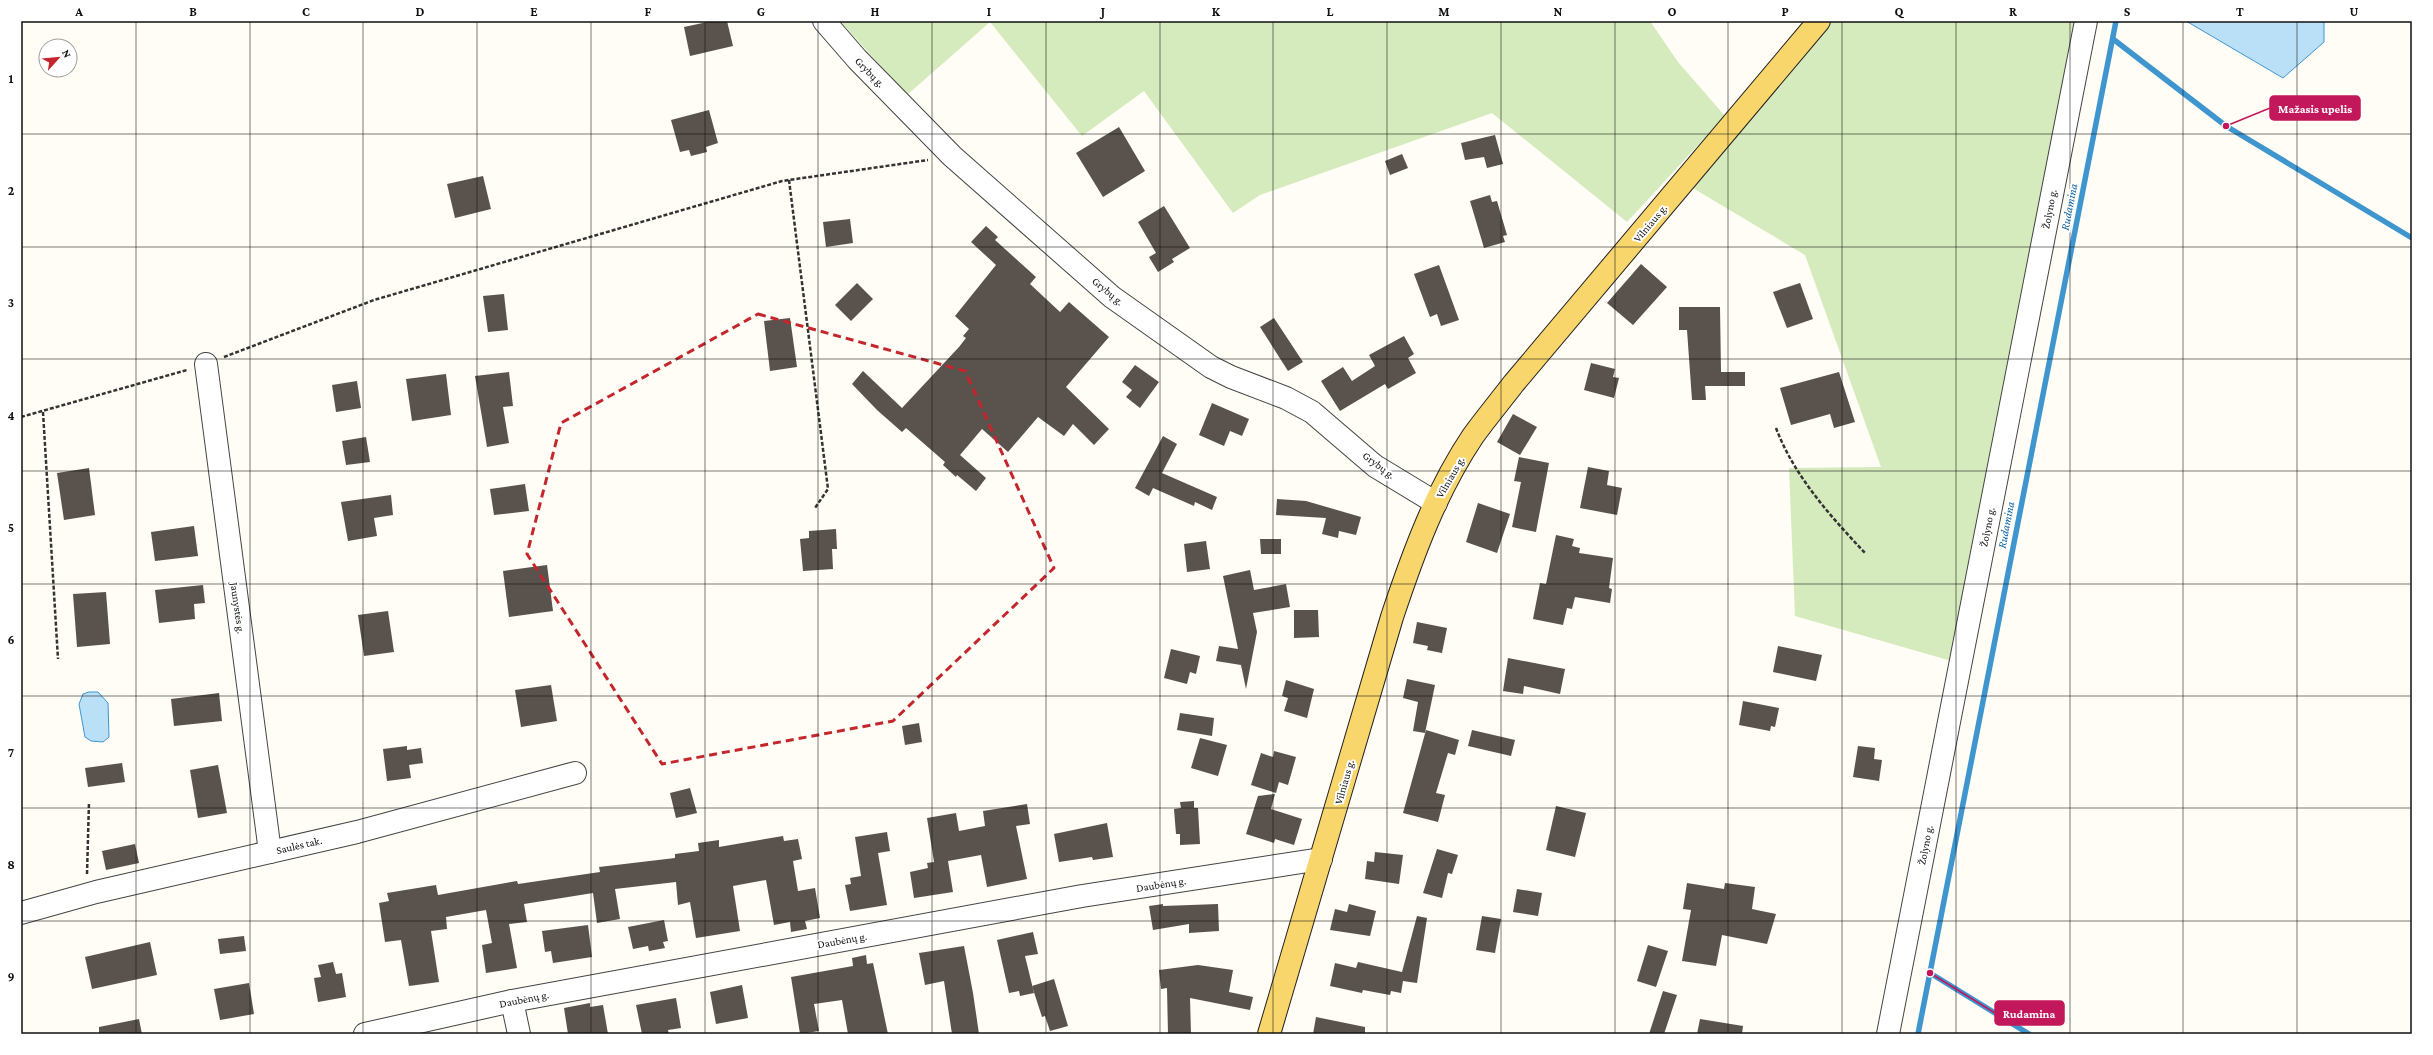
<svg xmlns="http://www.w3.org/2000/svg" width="2433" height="1055" font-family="'Crimson Pro',serif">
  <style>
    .green { fill: #d5ebbd }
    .water { fill: #b9e0f7; stroke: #3f96cf }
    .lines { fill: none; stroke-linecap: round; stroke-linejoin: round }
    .stream { stroke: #3f96cf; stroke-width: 5.5 }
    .building { fill: #5a524d }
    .minor-casing { stroke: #444; stroke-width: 24 }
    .major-casing { stroke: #222; stroke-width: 24 }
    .path { stroke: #333; stroke-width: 2.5; stroke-dasharray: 4 2; stroke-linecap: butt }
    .minor { stroke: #fff; stroke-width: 22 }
    .major { stroke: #f9d66b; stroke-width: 22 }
    .marked { fill: none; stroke: #c4262e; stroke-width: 3; stroke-dasharray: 8 5; stroke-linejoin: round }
    .grid { fill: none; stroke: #111; stroke-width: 1; stroke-opacity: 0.55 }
    .labels { text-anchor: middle; stroke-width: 4; stroke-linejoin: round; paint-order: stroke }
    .street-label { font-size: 11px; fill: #111; stroke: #fff }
    .water-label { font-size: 12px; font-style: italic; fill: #1768a6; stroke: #fff }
    .leader { fill: none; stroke: #c2185b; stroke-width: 1.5 }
    .callout-dot { fill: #c2185b; stroke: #fff; stroke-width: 1.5 }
    .callout { fill: #c2185b; stroke: #c2185b; stroke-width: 1.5 }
    .callout-label { font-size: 12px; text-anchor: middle; font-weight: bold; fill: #fff }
    .neatline { fill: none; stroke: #111; stroke-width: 1.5 }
    .grid-label { font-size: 13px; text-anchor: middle; font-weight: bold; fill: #111 }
  </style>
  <rect width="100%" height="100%" fill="#fffdf5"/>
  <g class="green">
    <path d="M840,21H1650L1678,62L1725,116L1627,222L1492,113L1260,195L1233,213L1144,91L1082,136L990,22L907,95Z"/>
    <path d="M1832,21H2082L1955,662L1795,616L1789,468L1881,467L1805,255L1691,187Z"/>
  </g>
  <g class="water">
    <path d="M2186,21H2324V42L2283,78Z"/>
    <path d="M89,692H98L108,703L109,737L103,742L91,741L85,737L79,704L83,694Z"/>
  </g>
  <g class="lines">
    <g class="stream">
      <path d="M2113,39L2226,126L2412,238"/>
      <path d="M1930,973L2029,1034"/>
      <path d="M1918,1034L2116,21"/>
    </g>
  </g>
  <g class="building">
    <path d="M712,21H727L733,46L690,56L684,27Z"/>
    <path d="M709,110L718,143L706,147L707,152L691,156L689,150L680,152L671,120Z"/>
    <path d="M1119,127L1145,171L1103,197L1076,153Z"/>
    <path d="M1495,135L1503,164L1487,168L1484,157L1465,160L1461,143Z"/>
    <path d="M1402,154L1408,168L1390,175L1385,161Z"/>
    <path d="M483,176L491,209L455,218L447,184Z"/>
    <path d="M1490,195L1492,202L1497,201L1507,235L1503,236L1505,242L1484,248L1470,201Z"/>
    <path d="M1164,206L1190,248L1172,259L1174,262L1158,272L1149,257L1156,253L1138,222Z"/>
    <path d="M850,219L853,243L826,247L823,222Z"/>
    <path d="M986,226L998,237L995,240L1036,277L1030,284L1060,312L1069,302L1109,337L1066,387L1109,429L1094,445L1073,424L1064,436L1038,417L1008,452L982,429L960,455L986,478L976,491L957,475L956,477L943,465L945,462L906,428L902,432L877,410L852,384L863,371L902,408L959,347L966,338L963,336L969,329L955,316L996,265L971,242Z"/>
    <path d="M1641,264L1667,287L1633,325L1607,303Z"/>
    <path d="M1439,265L1459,320L1441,326L1437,314L1430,317L1414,274Z"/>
    <path d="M857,283L873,299L851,321L835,305Z"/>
    <path d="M1800,283L1813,319L1787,328L1773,292Z"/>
    <path d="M504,294L508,330L488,332L483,296Z"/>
    <path d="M1679,307H1720L1721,372H1745V386H1705L1706,400H1692L1687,330H1679Z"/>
    <path d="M790,318L797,367L770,371L764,321Z"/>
    <path d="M1274,318L1303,362L1288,371L1260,327Z"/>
    <path d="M1404,336L1414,354L1408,358L1416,373L1388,389L1385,384L1340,411L1321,381L1343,367L1352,381L1375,366L1369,355Z"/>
    <path d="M1591,363L1615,369L1613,377L1619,378L1614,398L1584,390Z"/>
    <path d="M1135,365L1159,382L1140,408L1126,397L1132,390L1122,382Z"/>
    <path d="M509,372L513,406L503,407L509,443L487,447L475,376Z"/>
    <path d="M1839,372L1855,422L1834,428L1830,414L1791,425L1780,388Z"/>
    <path d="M446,374L451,415L412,421L406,379Z"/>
    <path d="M357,381L361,408L336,412L332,385Z"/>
    <path d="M1212,403L1249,419L1242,436L1230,431L1224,446L1199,435Z"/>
    <path d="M1513,414L1537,427L1520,455L1497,442Z"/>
    <path d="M1163,436L1177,444L1162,473L1217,497L1212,510L1195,502L1194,506L1153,488L1149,496L1135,488Z"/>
    <path d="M366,437L370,462L346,465L342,441Z"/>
    <path d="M1519,457L1549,463L1536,532L1512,527L1521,482L1514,481Z"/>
    <path d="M1588,467L1609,471L1607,485L1622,488L1617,515L1580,508Z"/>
    <path d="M89,468L95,515L64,520L57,473Z"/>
    <path d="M525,484L529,511L494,515L490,489Z"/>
    <path d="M391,495L393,515L374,518L377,536L348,541L341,502Z"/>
    <path d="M1277,499L1306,501L1361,517L1356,535L1339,531L1338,538L1322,534L1326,518L1276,515Z"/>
    <path d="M1478,503L1510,514L1497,553L1466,542Z"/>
    <path d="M194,526L198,556L155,561L151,532Z"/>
    <path d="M836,529L837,549H832L833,569L803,571L800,539L809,538V531Z"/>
    <path d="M1556,535L1574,539L1572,546L1580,548L1579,553L1613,558L1609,588L1612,589L1610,603L1575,597L1572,609L1567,608L1563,625L1533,619L1540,583L1546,584Z"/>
    <path d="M1260,539H1281V554H1261Z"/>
    <path d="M1206,541L1210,569L1187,572L1184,544Z"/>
    <path d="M547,565L553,611L509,617L503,571Z"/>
    <path d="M1250,570L1254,590L1286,584L1290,607L1253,613L1257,632L1246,689L1241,665L1216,661L1219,646L1238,649L1223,576Z"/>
    <path d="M203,585L205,603L194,604L195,619L159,623L155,590Z"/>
    <path d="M106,592L110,644L77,647L73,594Z"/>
    <path d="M1294,610H1318L1319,637L1294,638Z"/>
    <path d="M388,611L394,652L364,656L358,615Z"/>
    <path d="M1417,622L1447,628L1442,653L1427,650L1428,646L1413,643Z"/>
    <path d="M1778,646L1822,655L1816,681L1773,672Z"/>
    <path d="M1171,649L1200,656L1196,674L1190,672L1187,684L1164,678Z"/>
    <path d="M1508,658L1565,669L1560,694L1524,686L1523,694L1503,691Z"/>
    <path d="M1407,679L1435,685L1425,733L1413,731L1418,702L1403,698Z"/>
    <path d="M1286,680L1314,689L1307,718L1284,711L1288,698L1282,696Z"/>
    <path d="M551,685L557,721L521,727L515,690Z"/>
    <path d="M219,693L222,721L174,726L171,699Z"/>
    <path d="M1743,701L1779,708L1775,727L1771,726L1770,731L1739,725Z"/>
    <path d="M1180,713L1214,718L1212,736L1177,730Z"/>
    <path d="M919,723L922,742L905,745L902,726Z"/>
    <path d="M1426,730L1459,740L1455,755L1448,753L1436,793L1445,795L1438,822L1403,813Z"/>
    <path d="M1472,730L1515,740L1511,756L1468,746Z"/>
    <path d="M1200,738L1227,745L1218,776L1191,768Z"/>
    <path d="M407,746V750L421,748L423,763L409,765L411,778L387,781L383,749Z"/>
    <path d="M1858,746L1875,748L1874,759L1882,760L1879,781L1853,777Z"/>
    <path d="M1274,751L1296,757L1288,785L1279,782L1276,793L1251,785L1261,753L1273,757Z"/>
    <path d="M122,763L125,782L88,787L85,768Z"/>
    <path d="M218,765L227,813L198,818L190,770Z"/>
    <path d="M690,788L697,813L676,818L670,793Z"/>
    <path d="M1275,794L1271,809L1302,819L1294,845L1275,839L1274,843L1246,834L1258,796Z"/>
    <path d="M1194,801V808H1198L1200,844L1180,845V834H1176L1174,809L1181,808L1180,802Z"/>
    <path d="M1027,804L1030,824L1016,826L1027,879L987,887L981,855L948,861L953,892L914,898L910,872L928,868L927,863L934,862L927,818L956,813L959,831L985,826L983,811Z"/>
    <path d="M1556,806L1586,813L1575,857L1546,850Z"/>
    <path d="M1107,823L1113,857L1093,860L1092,857L1059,862L1054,834Z"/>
    <path d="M887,832L890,851L878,853L887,905L850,911L845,885L851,884L850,878L861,876L855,837Z"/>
    <path d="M783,836L784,841L798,839L802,859L793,861L798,891L815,888L820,918L805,921L807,929L791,932L790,922L774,925L766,880L733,886L740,931L696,938L690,902L678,905L676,882L615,889L620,919L597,923L593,893L524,904L527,922L509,924L517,968L486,973L482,945L492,943L486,910L446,917L447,929L431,931L439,982L409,986L401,940L385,942L379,903L389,901L387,893L436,885L438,895L517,881L518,884L600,872L599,867L675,858V854L699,851L698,843L719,840V847Z"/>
    <path d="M135,844L139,863L106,870L102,851Z"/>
    <path d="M1437,849L1458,855L1452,874L1448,873L1442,898L1423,893Z"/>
    <path d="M1375,852L1403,855L1399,884L1365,879L1367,861L1374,862Z"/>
    <path d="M1687,883L1724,889L1725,883L1755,887L1752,909L1776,914L1767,944L1722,935L1716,966L1682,961L1691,910L1683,909Z"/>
    <path d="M1517,889L1542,893L1538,916L1513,912Z"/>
    <path d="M1163,904V906L1218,904L1219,931L1189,933V924L1153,930L1149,906Z"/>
    <path d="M1349,904L1376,911L1370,936L1330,930L1335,909L1347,912Z"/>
    <path d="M1417,916L1427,918L1417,983L1403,981L1401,993L1391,991L1390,995L1363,990L1362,993L1330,986L1335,963L1356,968L1358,962L1402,972Z"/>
    <path d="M1482,916L1501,919L1495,953L1476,950Z"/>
    <path d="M664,920L668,941L663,942L665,948L649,951L648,946L633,949L628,927Z"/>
    <path d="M588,925L592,957L553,963L551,951L545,952L542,931Z"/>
    <path d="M1033,932L1038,954L1025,956L1034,993L1020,996L1019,991L1009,993L997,940Z"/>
    <path d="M244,936L246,951L220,954L218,939Z"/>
    <path d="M150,942L157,975L92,989L85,957Z"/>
    <path d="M1648,945L1668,951L1656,987L1637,981Z"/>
    <path d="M964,946L973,993L979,1034H952L944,981L925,985L919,953Z"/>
    <path d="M866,955L867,964L873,963L888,1034H848L842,1000L814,1004L819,1031L800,1034L791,977L853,966L852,958Z"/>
    <path d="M333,962L336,974L342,973L346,997L318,1002L314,978L321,977L318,965Z"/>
    <path d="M1198,965L1233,970L1229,992L1253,997L1250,1010L1190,998L1191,1034H1168L1167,988L1161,989L1159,970Z"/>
    <path d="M1054,979L1068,1026L1050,1031L1045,1016L1042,1017L1032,986Z"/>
    <path d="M249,983L254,1014L220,1020L214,989Z"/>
    <path d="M742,985L748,1018L716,1024L710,992Z"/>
    <path d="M1663,991L1677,995L1664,1034H1649Z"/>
    <path d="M676,998L681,1028L668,1030L669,1034H642L636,1005Z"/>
    <path d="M590,1003V1007L603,1005L608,1034H568L564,1008Z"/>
    <path d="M1316,1017L1365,1027V1034H1313Z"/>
    <path d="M139,1019L142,1034H99V1027Z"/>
    <path d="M1700,1019L1743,1026L1742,1034H1697Z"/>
  </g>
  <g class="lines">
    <defs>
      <g id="minor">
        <path d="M824,21L857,59L952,156L1112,297L1211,367L1231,377L1286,398L1312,412L1375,466L1436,503"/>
        <path d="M206,364L270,852"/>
        <path d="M21,913L96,892L357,832L575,773"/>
        <path d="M512,1001L519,1034"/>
        <path d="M365,1034L512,1001L1082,896L1321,859"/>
        <path d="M1888,1034L2086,21"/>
      </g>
      <path id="major" d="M1269,1034L1392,617C1413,554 1436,491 1473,436C1486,418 1501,400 1514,383L1819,21"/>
    </defs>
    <use href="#minor" class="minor-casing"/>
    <use href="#major" class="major-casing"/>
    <g class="path">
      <path d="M789,180L828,489L815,508"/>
      <path d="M224,357L374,300L782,181L928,160"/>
      <path d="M43,412L58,659"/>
      <path d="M21,417L187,370"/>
      <path d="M1776,428C1794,476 1831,517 1866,554"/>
      <path d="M87,874L89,802"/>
    </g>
    <use href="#minor" class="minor"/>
    <use href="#major" class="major"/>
  </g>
  <path class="marked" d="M758,314L965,371L1054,568L893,721L662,764L527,554L561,423Z"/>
  <path class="grid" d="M136,21V1034M250,21V1034M363,21V1034M477,21V1034M591,21V1034M705,21V1034M818,21V1034M932,21V1034M1046,21V1034M1160,21V1034M1273,21V1034M1387,21V1034M1501,21V1034M1615,21V1034M1728,21V1034M1842,21V1034M1956,21V1034M2070,21V1034M2183,21V1034M2297,21V1034M21,134H2412M21,247H2412M21,359H2412M21,471H2412M21,584H2412M21,696H2412M21,808H2412M21,921H2412"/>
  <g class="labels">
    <g class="street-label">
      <text transform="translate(870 72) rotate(46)" y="4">Grybų g.</text>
      <text transform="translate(2049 209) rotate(-79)" y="4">Žolyno g.</text>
      <text transform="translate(1650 223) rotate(-50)" y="4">Vilniaus g.</text>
      <text transform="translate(1108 291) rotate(40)" y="4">Grybų g.</text>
      <text transform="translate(1379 465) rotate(37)" y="4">Grybų g.</text>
      <text transform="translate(1450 477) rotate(-60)" y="4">Vilniaus g.</text>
      <text transform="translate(1987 527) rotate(-79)" y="4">Žolyno g.</text>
      <text transform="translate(238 608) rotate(82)" y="4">Jaunystės g.</text>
      <text transform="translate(1344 782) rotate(-74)" y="4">Vilniaus g.</text>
      <text transform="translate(299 845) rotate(-13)" y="4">Saulės tak.</text>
      <text transform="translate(1925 845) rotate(-79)" y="4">Žolyno g.</text>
      <text transform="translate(1161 884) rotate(-9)" y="4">Daubėnų g.</text>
      <text transform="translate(842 940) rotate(-10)" y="4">Daubėnų g.</text>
      <text transform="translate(524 999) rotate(-11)" y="4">Daubėnų g.</text>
    </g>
    <g class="water-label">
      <text transform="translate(2069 207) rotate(-79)" y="4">Rudamina</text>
      <text transform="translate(2006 525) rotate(-79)" y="4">Rudamina</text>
    </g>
  </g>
  <path class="leader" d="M2226 126L2270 108M1930 973L1995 1013"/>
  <g class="callout-dot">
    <circle cx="2226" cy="126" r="4"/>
    <circle cx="1930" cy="973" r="4"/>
  </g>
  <g class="callout">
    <rect x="2270" y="96" width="90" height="24" rx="4"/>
    <rect x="1995" y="1001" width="69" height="24" rx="4"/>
  </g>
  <g class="callout-label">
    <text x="2315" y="113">Mažasis upelis</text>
    <text x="2029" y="1018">Rudamina</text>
  </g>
  <rect width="2433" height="1055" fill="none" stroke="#ffffff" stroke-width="44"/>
  <g transform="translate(58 58) rotate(63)"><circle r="19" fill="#ffffff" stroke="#a0a0a0"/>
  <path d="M0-3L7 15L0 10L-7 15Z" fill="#c4262e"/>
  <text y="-6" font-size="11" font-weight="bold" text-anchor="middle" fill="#111111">N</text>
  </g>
  <rect x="22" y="22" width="2389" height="1011" class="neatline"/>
  <g class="grid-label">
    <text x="79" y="16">A</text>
    <text x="193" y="16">B</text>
    <text x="306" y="16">C</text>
    <text x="420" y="16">D</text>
    <text x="534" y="16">E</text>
    <text x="648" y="16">F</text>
    <text x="761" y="16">G</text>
    <text x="875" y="16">H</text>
    <text x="989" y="16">I</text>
    <text x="1103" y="16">J</text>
    <text x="1216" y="16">K</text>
    <text x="1330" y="16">L</text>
    <text x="1444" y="16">M</text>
    <text x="1558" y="16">N</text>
    <text x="1672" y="16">O</text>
    <text x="1785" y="16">P</text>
    <text x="1899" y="16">Q</text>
    <text x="2013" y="16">R</text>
    <text x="2127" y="16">S</text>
    <text x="2240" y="16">T</text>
    <text x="2354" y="16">U</text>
    <text x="11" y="83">1</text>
    <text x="11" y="195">2</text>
    <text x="11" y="307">3</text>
    <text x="11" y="420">4</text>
    <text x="11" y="532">5</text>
    <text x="11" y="644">6</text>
    <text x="11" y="757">7</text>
    <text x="11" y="869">8</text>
    <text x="11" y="981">9</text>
  </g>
</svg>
